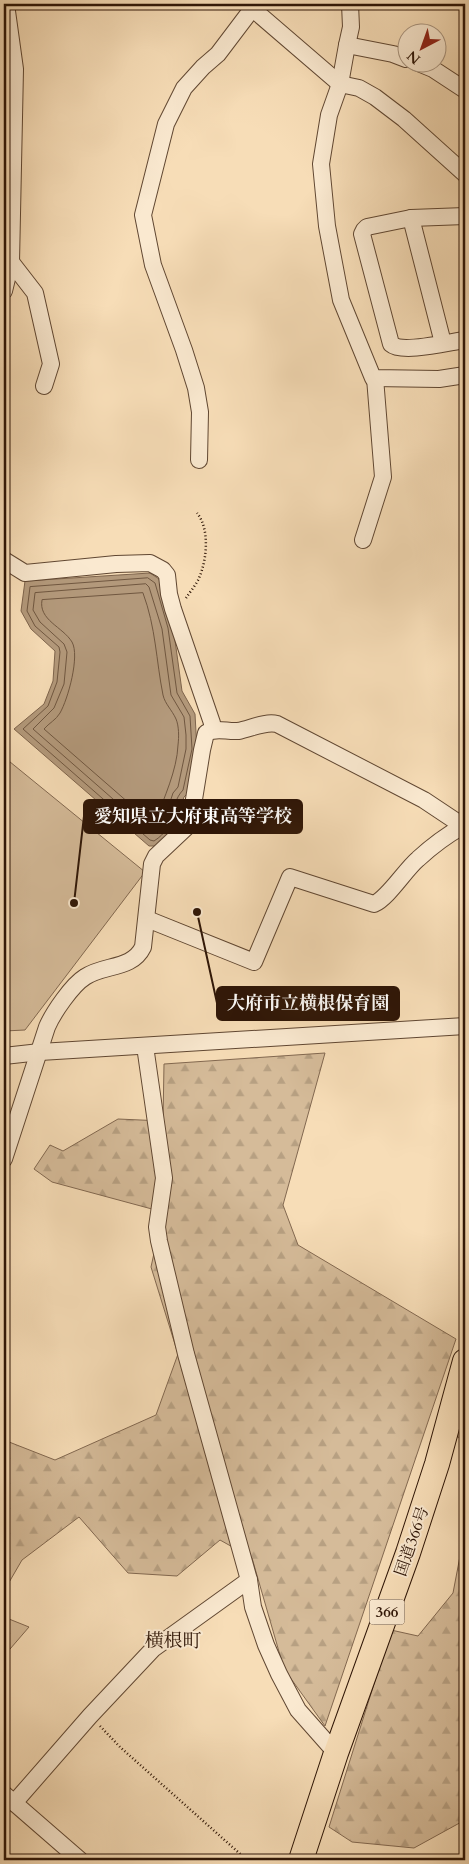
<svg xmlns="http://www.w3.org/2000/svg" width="469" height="1864" font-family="Cardo,'Noto Serif JP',serif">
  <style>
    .green { fill: #d5bb99; stroke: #826850 }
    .forest { fill: url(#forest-firs); stroke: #826850 }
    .water { fill: #b3997b; stroke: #7e644c }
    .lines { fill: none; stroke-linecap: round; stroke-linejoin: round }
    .shore { stroke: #705740; stroke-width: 1 }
    .minor-casing { stroke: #604732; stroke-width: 18 }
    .highway-casing { stroke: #2e1506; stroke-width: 26 }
    .path { stroke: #2e1506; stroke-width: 2.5; stroke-dasharray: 1 2.5; stroke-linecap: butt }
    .minor { stroke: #fae9d0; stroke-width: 16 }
    .highway { stroke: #f7ddb7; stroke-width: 24 }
    .labels { text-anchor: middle; stroke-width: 4; stroke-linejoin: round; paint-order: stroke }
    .shield { fill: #fae9d0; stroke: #6b5543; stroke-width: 1 }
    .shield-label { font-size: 15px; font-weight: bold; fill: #2e1506 }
    .street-label { font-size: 16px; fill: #2e1506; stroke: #fae9d0 }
    .quarter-label { font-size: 19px; fill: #2e1506; stroke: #fae9d0 }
    .leader { fill: none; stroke: #2e1506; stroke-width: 2 }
    .callout-dot { fill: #2e1506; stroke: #fae9d0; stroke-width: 2 }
    .callout { fill: #2e1506; stroke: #2e1506; stroke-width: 2 }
    .callout-label { font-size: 18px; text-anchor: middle; font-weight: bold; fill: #fff }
  </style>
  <defs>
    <pattern id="forest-firs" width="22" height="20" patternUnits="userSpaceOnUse" patternTransform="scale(1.25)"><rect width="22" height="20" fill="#d5bb99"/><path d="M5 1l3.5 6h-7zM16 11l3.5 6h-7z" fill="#b7a082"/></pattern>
  </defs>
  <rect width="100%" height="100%" fill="#f7ddb7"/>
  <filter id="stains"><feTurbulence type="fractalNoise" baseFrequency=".004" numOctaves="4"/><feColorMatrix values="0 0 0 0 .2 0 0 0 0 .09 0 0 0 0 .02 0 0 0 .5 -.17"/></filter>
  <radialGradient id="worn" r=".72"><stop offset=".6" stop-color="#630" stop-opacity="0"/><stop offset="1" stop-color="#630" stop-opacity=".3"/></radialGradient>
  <path class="green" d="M4,757L145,872L25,1030L4,1031Z"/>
  <g class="forest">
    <path d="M325,1053L283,1205L298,1245L456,1339L325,1726L284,1669L252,1558L220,1540L177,1576L128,1573L79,1517L22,1560L4,1591V1440L55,1460L156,1415L178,1354L151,1267L163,1212L52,1182L34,1169L50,1145L63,1151L118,1119L163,1121L164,1064Z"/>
    <path d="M465,1398V1440L453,1435Z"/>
    <path d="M465,1530V1820L414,1848L352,1842L329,1827L391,1630L418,1636L453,1593Z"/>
    <path d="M4,1617L29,1627L4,1656Z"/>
  </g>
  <path class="water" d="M150,573L159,579L173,626L182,691L195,714L197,750L188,793L184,797L171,833L157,846H149L14,729L44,704L53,681L55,651L31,629L21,611L25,581Z"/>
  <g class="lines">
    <g class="shore">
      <path d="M148,578L155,583L168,628L177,693L190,716L192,749L183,790C168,806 178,826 154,841L150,840L23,729L48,706L57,682L60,652L59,647L35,626L27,611L30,587Z"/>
      <path d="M146,584L149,587L162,629L171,695L184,717L186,735V749L178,787L173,793L162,826L153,834L33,729L54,708L64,684L67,652L64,644L40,622L33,610L35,593Z"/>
      <path d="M143,593C156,628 156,660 163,695C165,704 172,710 176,719C179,726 179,737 178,745C177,770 164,798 155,822L153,824L44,729C49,723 56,720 60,713C68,699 80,656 72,642C63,627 38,620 42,600Z"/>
    </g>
    <defs>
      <g id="minor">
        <path d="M247,4L340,84L359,88L375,97L404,119L465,174"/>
        <path d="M350,4L351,27L347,45L340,84L329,115L321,164L327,226L341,300L373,378L439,379L465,375"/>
        <path d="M347,45L393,54L406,59"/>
        <path d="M416,62L433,69L465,90"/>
        <path d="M465,216L411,218L367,227L364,230L362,234L391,344C402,354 449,342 465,340"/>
        <path d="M411,218L443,343"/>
        <path d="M11,262L35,293L51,364L44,386"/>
        <path d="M4,291L11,262L15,69L6,4"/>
        <path d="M199,460L200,412L196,388L184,350L153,265L143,215L166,124L184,88L203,67L218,54L252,9"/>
        <path d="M363,540L383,477L375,378"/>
        <path d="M4,560L25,573L116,564L150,563L163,570L167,575L169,594L173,609L212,723V730"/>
        <path d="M147,919L254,962L290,877L374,904C388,898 405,870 418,859C431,847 447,835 463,826"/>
        <path d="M145,1046L164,1178L157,1227L159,1241L186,1354L249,1580L253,1607L266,1645L279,1674L298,1710L336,1753"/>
        <path d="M4,1056L40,1052L465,1026"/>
        <path d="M4,1159L47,1027C53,1013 72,985 85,977C104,964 132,970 143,947L152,864L156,856L190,824L202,750L206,733C216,727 227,732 238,731C250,729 265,721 277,724L424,800L463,826L465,825"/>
        <path d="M4,1794L80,1860"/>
        <path d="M14,1803L90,1716L153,1649L249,1580"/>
      </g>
      <path id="highway" d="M301,1860L336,1753L408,1553L437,1464L465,1361"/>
    </defs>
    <use href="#minor" class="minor-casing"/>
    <use href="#highway" class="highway-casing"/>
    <g class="path">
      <path d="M186,598C190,592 196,585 199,578C207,560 210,529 197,513"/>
      <path d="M100,1726L120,1747L247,1860"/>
    </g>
    <use href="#minor" class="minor"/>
    <use href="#highway" class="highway"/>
  </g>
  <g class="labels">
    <rect class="shield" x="369.5" y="1599.5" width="35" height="25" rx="4"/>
    <g class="shield-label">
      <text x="387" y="1617">366</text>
    </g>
    <g class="street-label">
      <text transform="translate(411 1541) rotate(-71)" y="6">国道366号</text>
    </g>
    <g class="quarter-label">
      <text x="173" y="1647">横根町</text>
    </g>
  </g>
  <path class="leader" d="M74 903L84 816M197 912L217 1003"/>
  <g class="callout-dot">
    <circle cx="74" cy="903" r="5"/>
    <circle cx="197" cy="912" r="5"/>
  </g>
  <g class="callout">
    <rect x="84" y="800" width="218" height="33" rx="5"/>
    <rect x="217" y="987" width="182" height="33" rx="5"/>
  </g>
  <g class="callout-label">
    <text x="193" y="822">愛知県立大府東高等学校</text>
    <text x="308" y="1009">大府市立横根保育園</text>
  </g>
  <rect width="469" height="1864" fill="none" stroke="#f7ddb7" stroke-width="20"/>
  <rect x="5" y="5" width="459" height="1854" fill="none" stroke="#2e1506" stroke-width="2.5"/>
  <rect x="10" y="10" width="449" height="1844" fill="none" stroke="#2e1506"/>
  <g transform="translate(422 48) rotate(221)"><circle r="24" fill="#fae9d0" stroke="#a8947f"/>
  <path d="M0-4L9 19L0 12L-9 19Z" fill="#8f2418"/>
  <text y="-8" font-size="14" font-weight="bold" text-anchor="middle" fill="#2e1506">N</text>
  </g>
  <rect width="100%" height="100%" filter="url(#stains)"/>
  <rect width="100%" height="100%" fill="url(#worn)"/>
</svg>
